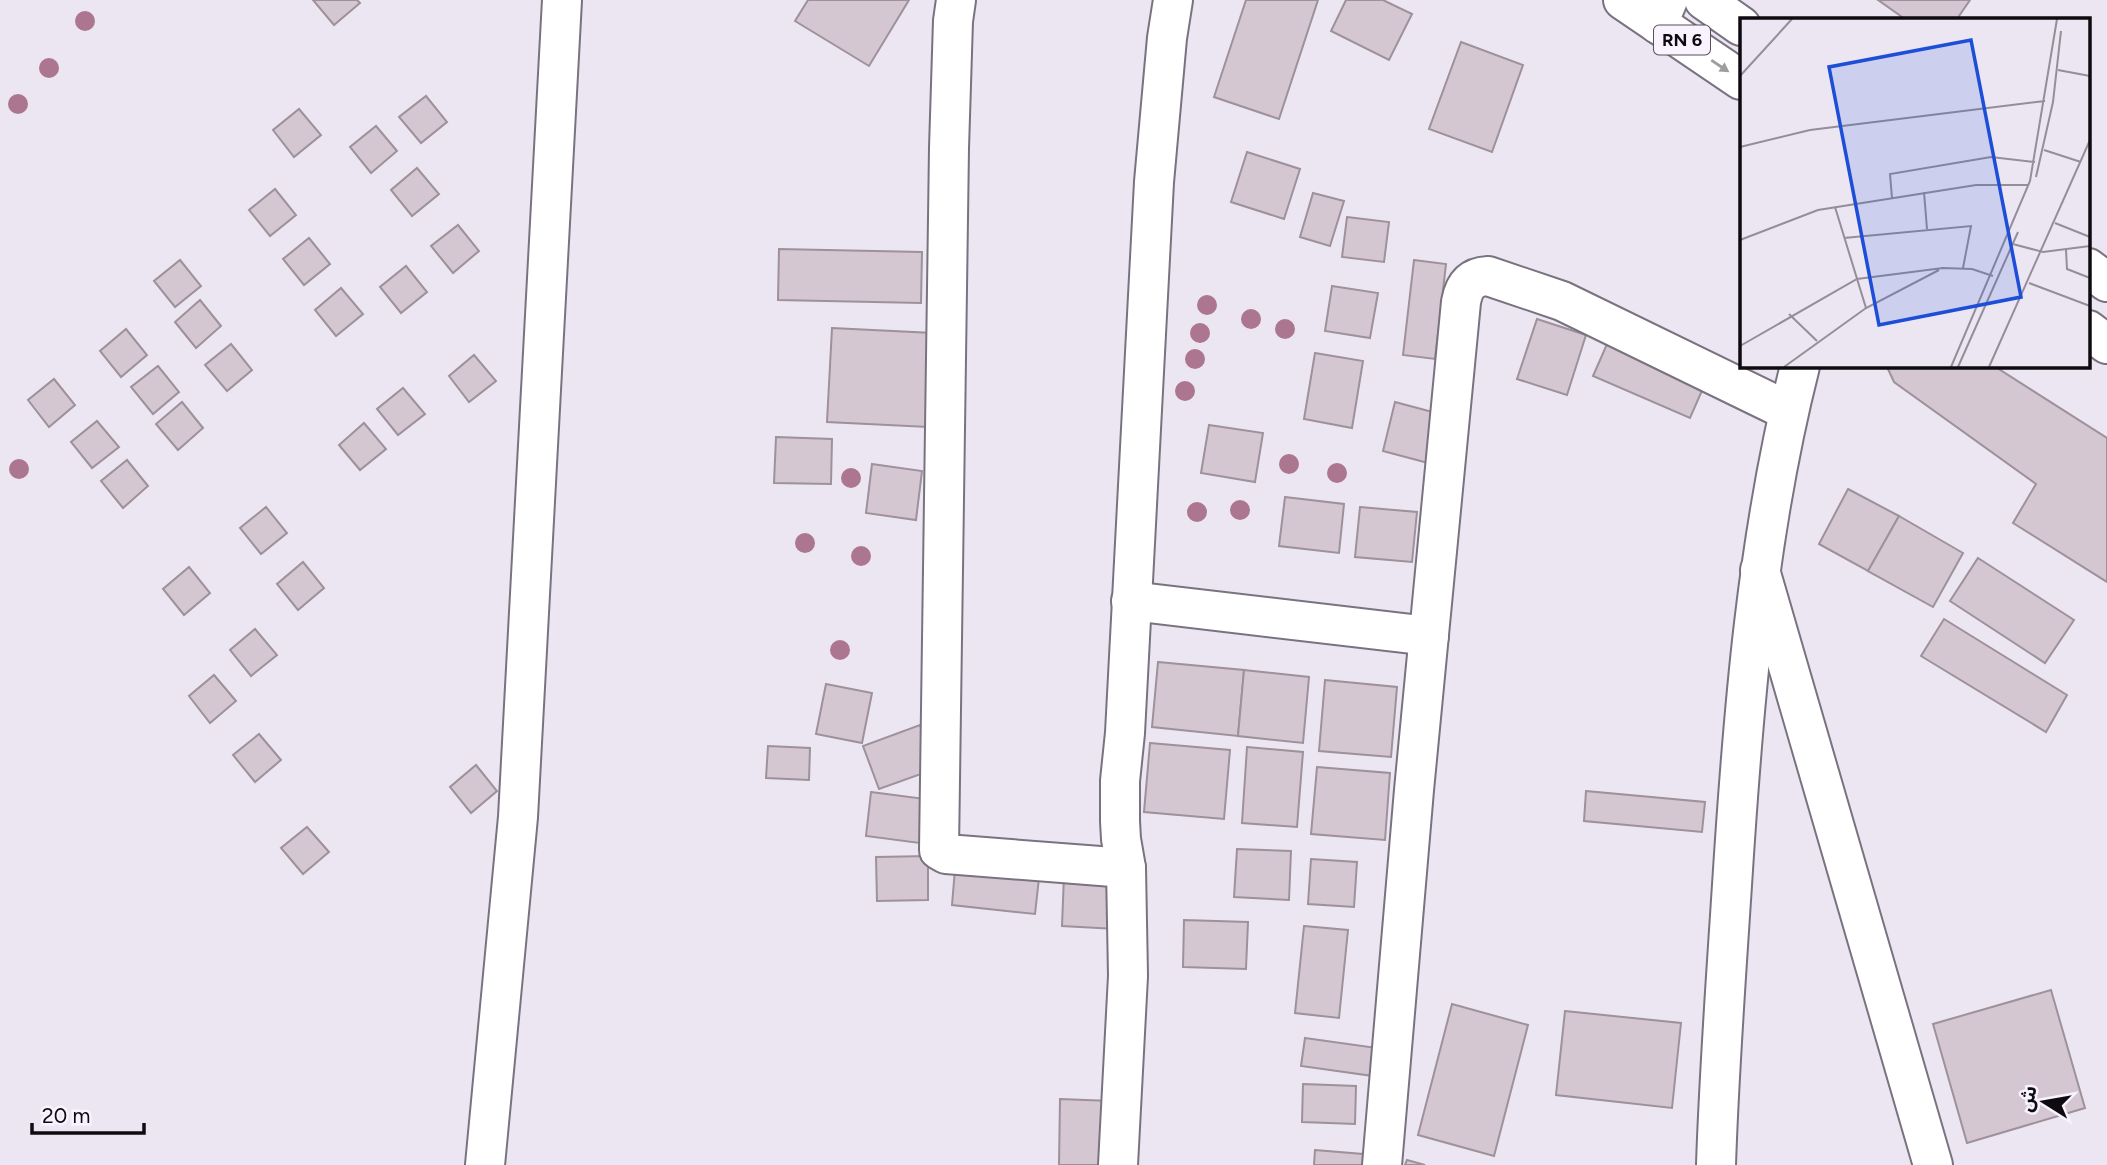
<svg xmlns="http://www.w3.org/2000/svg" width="2107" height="1165" font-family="Figtree,'Noto Sans Arabic',sans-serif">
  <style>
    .building { fill: #d4c7d1; stroke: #9d919a; stroke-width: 2 }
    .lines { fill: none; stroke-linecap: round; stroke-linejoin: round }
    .minor-casing { stroke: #797380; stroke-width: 42 }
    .tertiary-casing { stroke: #797380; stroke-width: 42 }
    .primary-casing { stroke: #797380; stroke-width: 42 }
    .minor { stroke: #fff; stroke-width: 38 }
    .tertiary { stroke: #fff; stroke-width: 38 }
    .primary { stroke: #fff; stroke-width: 38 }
    .tree { fill: #ac7691 }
    .oneway { fill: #9e9d9f }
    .labels { text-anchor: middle; stroke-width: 5; stroke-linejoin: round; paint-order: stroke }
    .shield { fill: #f8f3ff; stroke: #545157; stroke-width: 2 }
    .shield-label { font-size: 18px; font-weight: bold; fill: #0d0b0f }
    .inset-road { fill: none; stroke: #938e98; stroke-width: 2 }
    .view { fill: #1d4ed8; fill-opacity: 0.15; stroke: #1d4ed8; stroke-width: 3.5 }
    .inset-edge { fill: none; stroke: #0d0b0f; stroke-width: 3.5 }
  </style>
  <rect width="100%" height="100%" fill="#ece6f3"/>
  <g class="building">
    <path d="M313,0H357L360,3L334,25Z"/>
    <path d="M808,0H909L869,66L795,21Z"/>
    <path d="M1246,0H1318L1279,119L1214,97Z"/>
    <path d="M1346,0H1383L1412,14L1389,60L1331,31Z"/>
    <path d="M1878,0H1970L1957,19H1905Z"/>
    <path d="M1461,42L1523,65L1492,152L1429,129Z"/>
    <path d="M426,96L447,122L421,143L399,117Z"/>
    <path d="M299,109L321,135L294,157L273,130Z"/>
    <path d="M376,126L397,151L371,173L350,147Z"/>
    <path d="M1247,152L1300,169L1284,219L1231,202Z"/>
    <path d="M417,168L439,194L412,216L391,190Z"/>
    <path d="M275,189L296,215L270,236L249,210Z"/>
    <path d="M1313,193L1344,201L1330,246L1300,237Z"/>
    <path d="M1347,217L1389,222L1384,262L1342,257Z"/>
    <path d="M458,225L479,251L453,273L431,246Z"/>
    <path d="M309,238L330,264L304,285L283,259Z"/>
    <path d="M779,249L922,252L921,303L778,300Z"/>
    <path d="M180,260L201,286L175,307L154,281Z"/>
    <path d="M1414,260L1446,264L1435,359L1403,355Z"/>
    <path d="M406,266L427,292L401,313L380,287Z"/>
    <path d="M1332,286L1378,293L1370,338L1325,331Z"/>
    <path d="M341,288L363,314L336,336L315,310Z"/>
    <path d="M200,300L221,326L196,348L175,322Z"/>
    <path d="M1537,319L1586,335L1567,395L1517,379Z"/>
    <path d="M832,328L933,333L928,427L827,422Z"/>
    <path d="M126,329L147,355L121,377L100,351Z"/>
    <path d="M231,344L252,370L227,391L205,365Z"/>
    <path d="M1607,344L1704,386L1690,418L1593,376Z"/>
    <path d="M1315,353L1363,361L1352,428L1304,419Z"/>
    <path d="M474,355L496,381L469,402L449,376Z"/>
    <path d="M158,366L179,392L153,414L131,387Z"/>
    <path d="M1890,366H1994L2107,438V582L2013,523L2036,484L1894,382L1888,369Z"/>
    <path d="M54,379L75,405L49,427L28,400Z"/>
    <path d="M403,388L425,414L398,435L377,409Z"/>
    <path d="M182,402L203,428L178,450L156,424Z"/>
    <path d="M1395,402L1440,414L1428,463L1383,451Z"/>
    <path d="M97,421L119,447L92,468L71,442Z"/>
    <path d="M364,423L386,449L360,470L339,445Z"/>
    <path d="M1209,425L1263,433L1255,482L1201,473Z"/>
    <path d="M776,437L832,439L831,484L774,483Z"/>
    <path d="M127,460L148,486L123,508L101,481Z"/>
    <path d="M872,464L922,471L916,520L866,513Z"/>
    <path d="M1848,489L1899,516L1868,571L1819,544Z"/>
    <path d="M1285,497L1344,504L1339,553L1279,546Z"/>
    <path d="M266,507L287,533L261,554L240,528Z"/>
    <path d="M1360,507L1417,512L1412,562L1355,557Z"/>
    <path d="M1899,516L1963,553L1933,607L1868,571Z"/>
    <path d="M1978,558L2074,620L2045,663L1950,601Z"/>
    <path d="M303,562L324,588L298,610L277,584Z"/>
    <path d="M189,567L210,593L184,615L163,589Z"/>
    <path d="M1944,619L2067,695L2046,732L1921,656Z"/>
    <path d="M255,629L277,655L251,676L230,650Z"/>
    <path d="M1158,662L1244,670L1238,736L1152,727Z"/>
    <path d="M1244,670L1309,677L1303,743L1238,736Z"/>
    <path d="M214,675L236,701L210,723L189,696Z"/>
    <path d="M1325,680L1397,687L1391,757L1319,751Z"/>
    <path d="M826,684L872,693L862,743L816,734Z"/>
    <path d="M920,725L935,769L879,789L863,746Z"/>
    <path d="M259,734L281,760L255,782L233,755Z"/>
    <path d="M1150,743L1230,750L1224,819L1144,812Z"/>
    <path d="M768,746L810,748L809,780L766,778Z"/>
    <path d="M1247,747L1303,752L1297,827L1242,823Z"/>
    <path d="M476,765L497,791L471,813L450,787Z"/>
    <path d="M1317,767L1390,773L1385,840L1311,834Z"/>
    <path d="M1586,791L1705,802L1702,832L1584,821Z"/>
    <path d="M871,792L933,800L927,844L866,836Z"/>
    <path d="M307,827L329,852L303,874L281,848Z"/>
    <path d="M1237,849L1291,851L1289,900L1234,897Z"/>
    <path d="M928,856V900L877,901L876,857Z"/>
    <path d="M1311,859L1357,862L1354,907L1308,904Z"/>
    <path d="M955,869L1039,878L1035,914L952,905Z"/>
    <path d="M1064,875L1119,878L1116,929L1062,926Z"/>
    <path d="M1184,920L1248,922L1246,969L1183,967Z"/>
    <path d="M1304,926L1348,930L1339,1018L1295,1013Z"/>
    <path d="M2051,990L2085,1108L1967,1143L1933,1024Z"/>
    <path d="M1452,1004L1528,1025L1494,1156L1418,1135Z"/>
    <path d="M1565,1011L1681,1023L1672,1108L1556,1095Z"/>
    <path d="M1305,1038L1377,1048L1373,1076L1301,1066Z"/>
    <path d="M1303,1084L1356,1086L1355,1124L1302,1122Z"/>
    <path d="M1060,1099L1111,1101L1109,1165H1059Z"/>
    <path d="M1315,1150L1375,1155V1165H1314Z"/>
    <path d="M1407,1160L1425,1165H1405Z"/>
  </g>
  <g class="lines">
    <defs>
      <g id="minor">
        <path d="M956,0L953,21L949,148L939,850L946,854L1126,868"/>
        <path d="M1658,24L1668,0"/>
        <path d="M1760,570L1933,1165"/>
        <path d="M1131,601L1429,636"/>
        <path d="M485,1165L518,817L562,0"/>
        <path d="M1118,1165L1128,976L1126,868L1121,839L1120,821V781L1125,733L1154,182L1167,38L1173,0"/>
        <path d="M1382,1165L1414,790L1461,302C1464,286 1470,277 1488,276L1562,301L1788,411"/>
      </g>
      <path id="tertiary" d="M1716,1165C1719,1072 1726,978 1732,885C1743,711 1757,535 1800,366"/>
      <g id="primary">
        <path d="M1623,0L1741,80"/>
        <path d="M1704,0L1741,26"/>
        <path d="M2088,268L2107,282"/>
        <path d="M2088,330L2107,344"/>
      </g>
    </defs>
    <use href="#minor" class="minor-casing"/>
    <use href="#tertiary" class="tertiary-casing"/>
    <use href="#primary" class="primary-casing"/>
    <use href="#minor" class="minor"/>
    <use href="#tertiary" class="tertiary"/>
    <use href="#primary" class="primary"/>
  </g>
  <g class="tree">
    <circle cx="85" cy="21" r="10"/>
    <circle cx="49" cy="68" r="10"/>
    <circle cx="18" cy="104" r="10"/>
    <circle cx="1207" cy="305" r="10"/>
    <circle cx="1251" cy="319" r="10"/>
    <circle cx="1285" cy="329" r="10"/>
    <circle cx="1200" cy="333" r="10"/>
    <circle cx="1195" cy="359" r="10"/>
    <circle cx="1185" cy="391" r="10"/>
    <circle cx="1289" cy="464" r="10"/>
    <circle cx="19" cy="469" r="10"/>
    <circle cx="1337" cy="473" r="10"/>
    <circle cx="851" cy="478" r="10"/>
    <circle cx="1240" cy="510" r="10"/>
    <circle cx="1197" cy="512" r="10"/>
    <circle cx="805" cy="543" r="10"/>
    <circle cx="861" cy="556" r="10"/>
    <circle cx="840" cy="650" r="10"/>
  </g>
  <defs><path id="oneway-solid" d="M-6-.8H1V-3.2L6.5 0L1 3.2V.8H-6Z" transform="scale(1.75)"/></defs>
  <use class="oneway" href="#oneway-solid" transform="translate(1720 66) rotate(34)"/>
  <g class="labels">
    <rect class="shield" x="1654" y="25.5" width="56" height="29" rx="5"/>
    <g class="shield-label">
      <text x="1682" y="46">RN 6</text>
    </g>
  </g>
  <g transform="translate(1740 18)">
    <rect width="350" height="350" fill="#ece6f3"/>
    <path class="inset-road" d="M318,52L350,58M0,58L52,1M0,129L70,112L305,83M304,132L341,144M296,159L313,84L321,13M184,174L187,211M152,180L150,156L251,139L295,144M95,189L126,290M315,205L350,219M104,220L231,208L223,250M0,222L78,192L236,167H289M269,225L303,234L350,228M326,232L327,251L350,260M289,265L350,288M49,296L77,323M0,328L117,261L203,250L232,251L253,258M44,349L126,290L199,252M211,349L290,163L317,1M218,349L278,214M249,349L350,122"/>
    <path class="view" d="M231,22L281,279L139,307L89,49Z"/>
    <rect width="350" height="350" class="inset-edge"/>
  </g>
  <g transform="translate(2044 1102) rotate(281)" stroke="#f8f3ff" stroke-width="5" paint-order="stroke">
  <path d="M0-5L12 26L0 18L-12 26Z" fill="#0d0b0f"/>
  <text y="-10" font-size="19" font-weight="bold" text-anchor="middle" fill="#0d0b0f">ش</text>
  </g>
  <path d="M32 1123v10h112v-10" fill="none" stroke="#0d0b0f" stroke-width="3.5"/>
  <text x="42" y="1123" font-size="21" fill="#0d0b0f" stroke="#f8f3ff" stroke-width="5" paint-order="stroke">20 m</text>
</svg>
